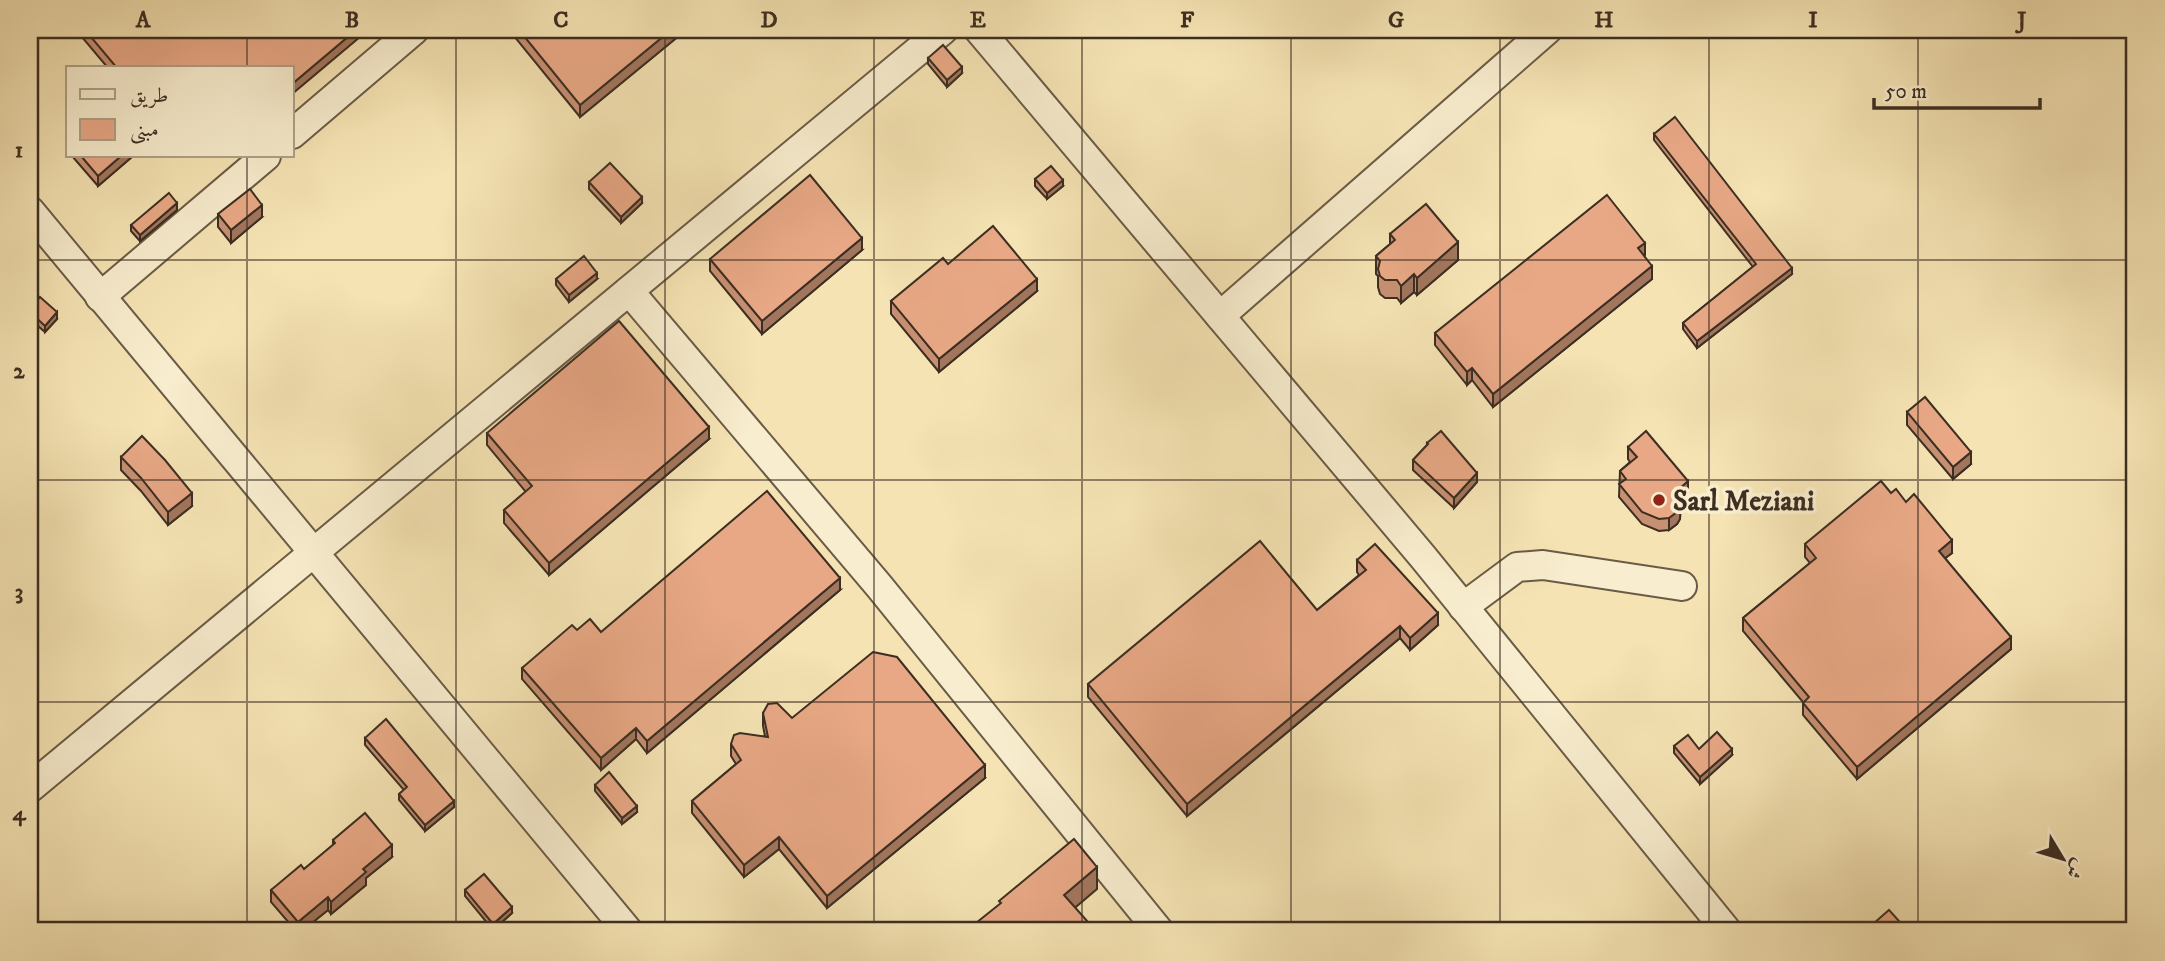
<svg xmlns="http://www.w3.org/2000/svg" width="2165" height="961" font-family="'IM FELL DW Pica',Amiri,serif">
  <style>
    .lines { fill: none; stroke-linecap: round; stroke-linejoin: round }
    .minor-casing { stroke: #6a5b46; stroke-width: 32 }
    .minor { stroke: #f8edce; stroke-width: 28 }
    .wall { fill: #c89072; stroke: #3c2e22; stroke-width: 2 }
    .shaded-wall { fill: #a2765d; stroke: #3c2e22; stroke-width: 2 }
    .building { fill: #e8a885; stroke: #3c2e22; stroke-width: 2 }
    .grid { fill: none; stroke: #3c2e22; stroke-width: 2; stroke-opacity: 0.55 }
    .poi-dot { fill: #8f2418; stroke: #f8edce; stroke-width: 2.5 }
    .labels { text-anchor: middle; stroke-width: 7; stroke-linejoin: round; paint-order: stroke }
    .poi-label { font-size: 28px; font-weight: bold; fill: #3c2e22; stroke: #f8edce; text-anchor: start }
    .neatline { fill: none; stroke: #3c2e22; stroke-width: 2.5 }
    .grid-label { font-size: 23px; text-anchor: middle; font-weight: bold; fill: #3c2e22 }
  </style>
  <rect width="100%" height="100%" fill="#f5e3b3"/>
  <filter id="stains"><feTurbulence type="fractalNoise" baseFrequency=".00286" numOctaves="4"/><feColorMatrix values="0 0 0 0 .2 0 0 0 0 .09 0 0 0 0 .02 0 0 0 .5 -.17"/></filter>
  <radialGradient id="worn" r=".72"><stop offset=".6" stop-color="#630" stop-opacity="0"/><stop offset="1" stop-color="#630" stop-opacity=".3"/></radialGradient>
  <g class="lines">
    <defs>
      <g id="minor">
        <path d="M979,30L1423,557L1727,931"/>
        <path d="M292,134L414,30"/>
        <path d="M30,211L628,931"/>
        <path d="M629,291L879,586L1159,931"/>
        <path d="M100,297L266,156"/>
        <path d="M1220,316L1547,30"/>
        <path d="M1463,607L1517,567L1543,565L1682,586"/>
        <path d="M30,788L943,30"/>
      </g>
    </defs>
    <use href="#minor" class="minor-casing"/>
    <use href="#minor" class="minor"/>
  </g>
  <g class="wall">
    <path d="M76,30H367V31L292,68H108Z"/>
    <path d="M509,30H686L580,117Z"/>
    <path d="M1060,30H1080L1079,34Z"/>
    <path d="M1374,30H1409L1408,36Z"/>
    <path d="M928,58L962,73L947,87L928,64Z"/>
    <path d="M1654,134L1792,274L1697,348L1683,329V323L1753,267L1654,140Z"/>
    <path d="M68,136V152L66,149V138Z"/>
    <path d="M72,156H133L98,186Z"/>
    <path d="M1035,179L1063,186L1047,199L1035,186Z"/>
    <path d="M589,182L642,203L621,223L589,189Z"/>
    <path d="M177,210L140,241L131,231V225Z"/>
    <path d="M218,214L262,217L231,243L218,227Z"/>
    <path d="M1390,234L1458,260L1417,295L1414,292L1401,303L1397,298H1385L1380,294L1378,287V276L1376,274V256L1390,244Z"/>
    <path d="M862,250L762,334L710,271V259Z"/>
    <path d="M1645,255L1644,256L1652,279L1493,407L1472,380L1467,385L1435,345V333Z"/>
    <path d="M948,264L1037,291L939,372L891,314V301Z"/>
    <path d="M556,279H597L569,302L556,285Z"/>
    <path d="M30,308L57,319L45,332L30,319Z"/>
    <path d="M1907,412L1971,464L1953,479L1907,425Z"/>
    <path d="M487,433L709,439L549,575L504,523V510L526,492L487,445Z"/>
    <path d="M1427,443L1477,482L1454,508L1413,470V460L1427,445Z"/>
    <path d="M1628,447L1688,493L1681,500L1680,519L1677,524L1669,530L1659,531L1642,524L1619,497L1620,471L1630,462L1628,459Z"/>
    <path d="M121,457L192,506L168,525L141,491L121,470Z"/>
    <path d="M1891,493L1906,502L1952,553L1945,558L2011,649L1857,779L1803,715V702L1743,631V618L1810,563L1805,557V544Z"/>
    <path d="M1357,560L1438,625L1410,650L1400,638L1187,816L1088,697V684L1317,610L1359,575L1357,572Z"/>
    <path d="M840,590L647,753L636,739L601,770L522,679V668L577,630L601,632Z"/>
    <path d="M763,713L792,718L985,778L827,908L779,849L744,877L692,813V801L736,764L731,756V744L765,736L763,726Z"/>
    <path d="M365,738L454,807L425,831L399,800V794L404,790L365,745Z"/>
    <path d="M1674,746L1732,755L1700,784L1674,753Z"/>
    <path d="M595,785L637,812L622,824L595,791Z"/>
    <path d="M333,840L392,857L366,878V885L331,914L328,910L302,931H296L271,902V890L304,869L333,846Z"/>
    <path d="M465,890L512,913L493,930L465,896Z"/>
  </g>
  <g class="shaded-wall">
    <path d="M356,30H367V31L292,94V84Z"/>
    <path d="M671,30H686L580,117V105Z"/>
    <path d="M962,67V73L947,87V80Z"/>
    <path d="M121,156H133L98,186V176Z"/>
    <path d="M1063,180V186L1047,199V193Z"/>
    <path d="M642,197V203L621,223V217Z"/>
    <path d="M177,203V210L140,241V235Z"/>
    <path d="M262,205V217L231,243V230Z"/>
    <path d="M862,238V250L762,334V321Z"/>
    <path d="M1458,242V260L1417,295V278Z"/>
    <path d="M1645,243V255L1638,261V248Z"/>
    <path d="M1652,266V279L1493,407V394Z"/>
    <path d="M1792,268V274L1697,348V341Z"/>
    <path d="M597,273V279L569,302V295Z"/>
    <path d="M1414,274V292L1401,303V286Z"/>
    <path d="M1037,279V291L939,372V359Z"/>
    <path d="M57,312V319L45,332V326Z"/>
    <path d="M1472,368V380L1467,385V372Z"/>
    <path d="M709,427V439L549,575V563Z"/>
    <path d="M1971,452V464L1953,479V467Z"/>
    <path d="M1477,473V482L1454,508V498Z"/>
    <path d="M1688,481V493L1681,500L1680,519L1677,524L1669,530V518L1678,490Z"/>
    <path d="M192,493V506L168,525V512Z"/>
    <path d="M1952,540V553L1939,563V551Z"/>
    <path d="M840,578V590L647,753V741Z"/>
    <path d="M1438,613V625L1410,650V638Z"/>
    <path d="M1400,626V638L1187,816V804Z"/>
    <path d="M2011,637V649L1857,779V767Z"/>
    <path d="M636,728V739L601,770V758Z"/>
    <path d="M1732,749V755L1700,784V777Z"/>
    <path d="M985,765V778L827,908V896Z"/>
    <path d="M454,801V807L425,831V825Z"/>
    <path d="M637,806V812L622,824V818Z"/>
    <path d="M779,837V849L744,877V865Z"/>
    <path d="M392,845V857L366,878V885L331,914V902L363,869Z"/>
    <path d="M1097,867V889L1064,917V895Z"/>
    <path d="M328,897V910L302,931H298V922Z"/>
    <path d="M512,907V913L493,930V924Z"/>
  </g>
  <g class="building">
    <path d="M85,30H356L292,84V68H117Z"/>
    <path d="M519,30H671L580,105Z"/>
    <path d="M943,45L962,67L947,80L928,58Z"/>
    <path d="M1675,117L1792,268L1697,341L1683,323L1756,264L1654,134Z"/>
    <path d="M81,156H121L98,176Z"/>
    <path d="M610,163L642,197L621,217L589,182Z"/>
    <path d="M1051,166L1063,180L1047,193L1035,179Z"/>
    <path d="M810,175L862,238L762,321L710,259Z"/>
    <path d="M250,189L262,205L231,230L218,214Z"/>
    <path d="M169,193L177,203L140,235L131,225Z"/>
    <path d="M1607,195L1645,243L1638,248L1652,266L1493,394L1472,368L1467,372L1435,333Z"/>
    <path d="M1426,204L1458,242L1417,278L1414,274L1401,286L1397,280H1385L1380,276L1378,269L1380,261L1376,256L1395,240L1390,234Z"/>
    <path d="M993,226L1037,279L939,359L891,301L943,258L948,264Z"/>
    <path d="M584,256L597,273L569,295L556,279Z"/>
    <path d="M40,297L57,312L45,326L30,312V308Z"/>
    <path d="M619,321L709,427L549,563L504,510L532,486L487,433Z"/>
    <path d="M1925,397L1971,452L1953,467L1907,412Z"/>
    <path d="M1441,431L1477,473L1454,498L1413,460L1428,444L1427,443Z"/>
    <path d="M1646,431L1688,481L1678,490L1681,499L1680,507L1677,512L1669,518L1659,519L1642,512L1619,484L1626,479L1620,471L1637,457L1628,447Z"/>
    <path d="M142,436L165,460L192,493L168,512L141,478L121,457Z"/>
    <path d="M1881,481L1891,493L1896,489L1906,502L1914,494L1952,540L1939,551L2011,637L1857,767L1803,703L1809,697L1743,618L1816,558L1805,544Z"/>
    <path d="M767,491L840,578L647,741L636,728L601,758L522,668L572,625L577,630L590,619L601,632Z"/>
    <path d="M1260,541L1317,610L1366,570L1357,560L1375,544L1438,613L1410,638L1400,626L1187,804L1088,684Z"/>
    <path d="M873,652L897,657L985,765L827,896L779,837L744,865L692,801L741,760L731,744L734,735L740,733L768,737L763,713L768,704L777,703L792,718Z"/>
    <path d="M386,719L454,801L425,825L399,794L407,787L365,738Z"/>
    <path d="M1717,732L1732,749L1700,777L1674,746L1688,735L1699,749Z"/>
    <path d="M609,772L637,806L622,818L595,785Z"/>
    <path d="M365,813L392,845L363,869L366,872L331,902L328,897L298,922L271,890L301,865L304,869L335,843L333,840Z"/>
    <path d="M1074,839L1097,867L1064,895L1096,931H966L1001,903L999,901Z"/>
    <path d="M484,874L512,907L493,924L465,890Z"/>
    <path d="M1889,910L1908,931H1865Z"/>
  </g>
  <path class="grid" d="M247,30V68M456,30V931M665,30V931M874,30V931M1082,30V931M1291,30V931M1500,30V931M1709,30V931M1918,30V931M247,156V931M30,260H2135M30,480H2135M30,702H2135"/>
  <circle class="poi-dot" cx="1659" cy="500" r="7"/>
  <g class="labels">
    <g class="poi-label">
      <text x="1673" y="510">Sarl Meziani</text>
    </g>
  </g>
  <rect width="2165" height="961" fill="none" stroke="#f5e3b3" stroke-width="77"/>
  <rect x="66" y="66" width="228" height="91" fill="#f8edce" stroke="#ada189" stroke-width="2"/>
  <rect x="80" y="89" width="35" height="10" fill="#f8edce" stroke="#ada189" stroke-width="2"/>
  <text x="130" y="102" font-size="21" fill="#3c2e22">طريق</text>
  <rect x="80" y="119" width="35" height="21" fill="#e8a885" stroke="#ada189" stroke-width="2"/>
  <text x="130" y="136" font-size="21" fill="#3c2e22">مبنى</text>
  <g transform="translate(2063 859) rotate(128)" stroke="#f8edce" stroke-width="5" paint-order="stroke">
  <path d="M0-5L12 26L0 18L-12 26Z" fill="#3c2e22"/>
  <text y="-10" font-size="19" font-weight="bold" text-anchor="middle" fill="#3c2e22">ش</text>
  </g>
  <path d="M1874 98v10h166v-10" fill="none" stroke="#3c2e22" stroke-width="3.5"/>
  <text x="1885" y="98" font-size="21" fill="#3c2e22" stroke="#f8edce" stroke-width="5" paint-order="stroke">50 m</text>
  <rect x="38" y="38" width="2088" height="884" class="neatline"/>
  <g class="grid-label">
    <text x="143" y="27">A</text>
    <text x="352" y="27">B</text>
    <text x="561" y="27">C</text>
    <text x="769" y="27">D</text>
    <text x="978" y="27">E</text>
    <text x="1187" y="27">F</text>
    <text x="1396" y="27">G</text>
    <text x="1604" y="27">H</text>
    <text x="1813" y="27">I</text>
    <text x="2022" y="27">J</text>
    <text x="19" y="157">1</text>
    <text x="19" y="378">2</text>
    <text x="19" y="599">3</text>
    <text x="19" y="820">4</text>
  </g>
  <rect width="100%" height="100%" filter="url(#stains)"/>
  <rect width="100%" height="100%" fill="url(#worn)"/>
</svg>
